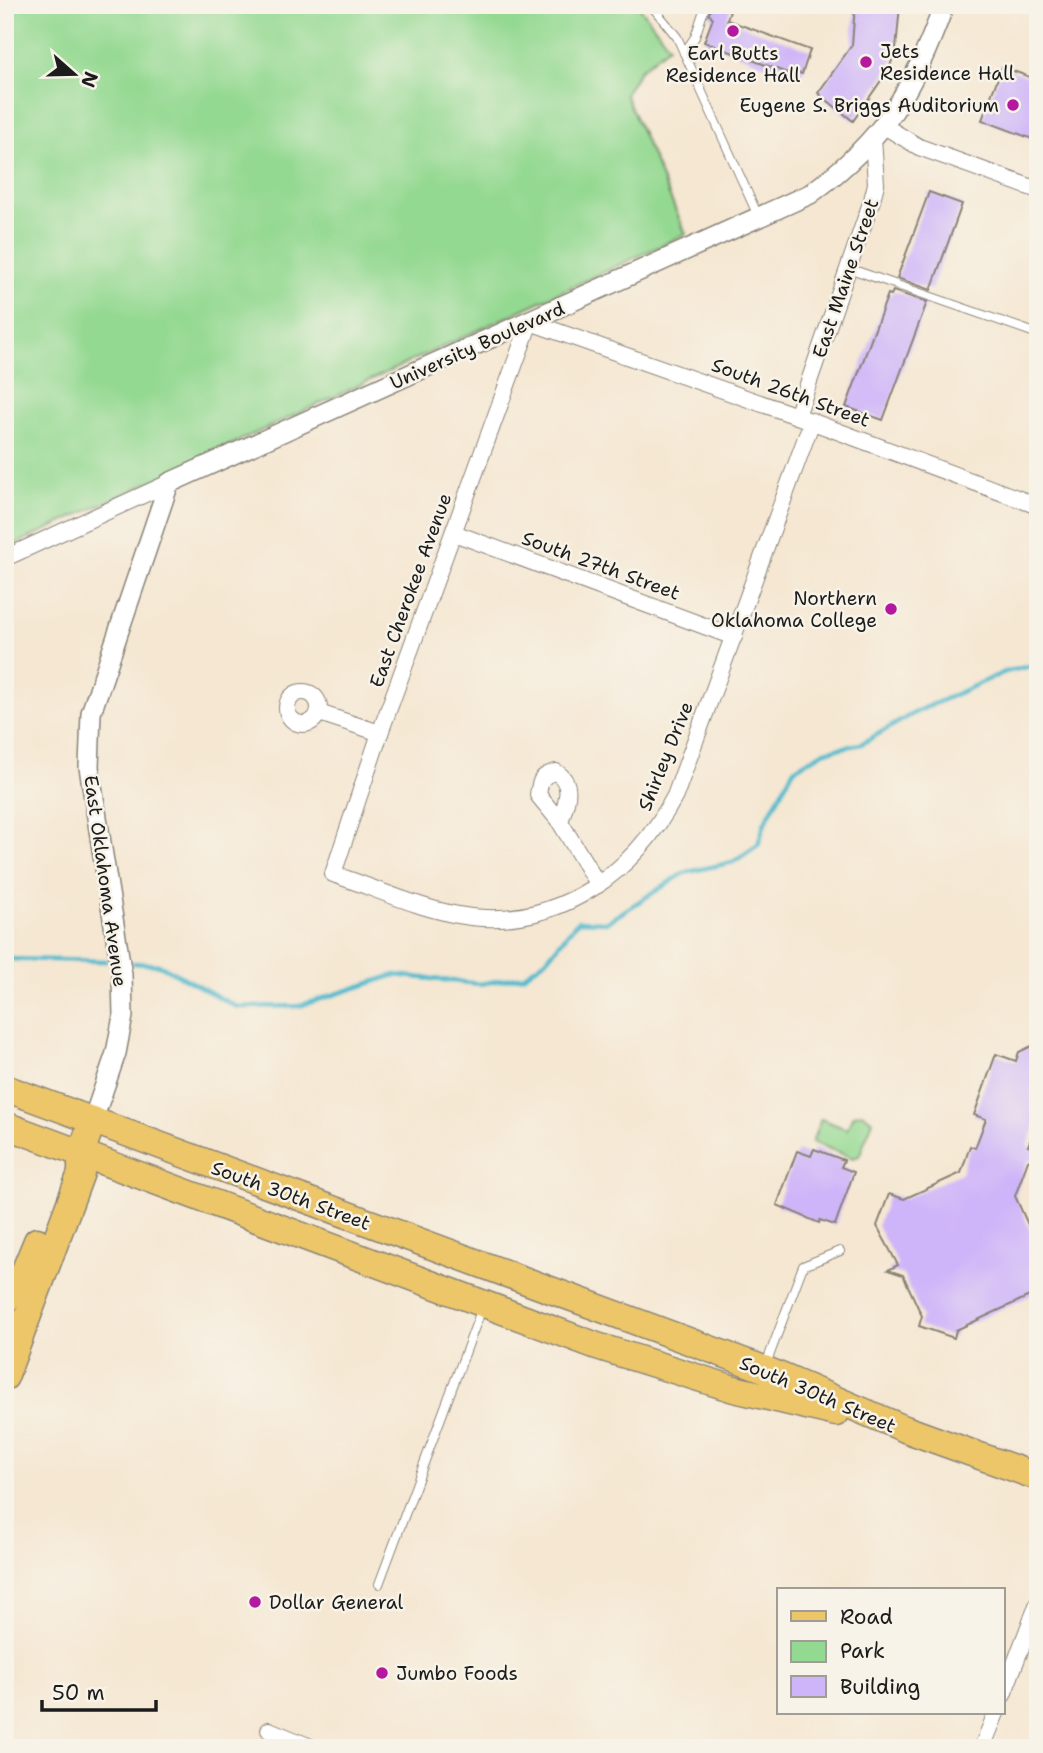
<svg xmlns="http://www.w3.org/2000/svg" width="1043" height="1753" font-family="'Shantell Sans',sans-serif">
  <style>
    .green { fill: #94d992; stroke: #587a57; stroke-width: 2 }
    .lines { fill: none; stroke-linecap: round; stroke-linejoin: round }
    .stream { stroke: #50bacd; stroke-width: 4.5 }
    .building { fill: #ceb4f9 }
    .service-casing { stroke: #888277; stroke-width: 10 }
    .minor-casing { stroke: #888277; stroke-width: 18 }
    .tertiary-casing { stroke: #888277; stroke-width: 22 }
    .primary-casing { stroke: #888277; stroke-width: 29 }
    .trunk-casing { stroke: #888277; stroke-width: 29 }
    .service { stroke: #fff; stroke-width: 8 }
    .minor { stroke: #fff; stroke-width: 16 }
    .tertiary { stroke: #fff; stroke-width: 19 }
    .primary { stroke: #ecc669; stroke-width: 26 }
    .trunk { stroke: #ecc669; stroke-width: 26 }
    .poi-dot { fill: #b5179e; stroke: #f7f3e8; stroke-width: 2.5 }
    .labels { text-anchor: middle; stroke-width: 5; stroke-linejoin: round; paint-order: stroke }
    .poi-label { font-size: 19px; fill: #1c1c1c; stroke: #f7f3e8; text-anchor: start }
    .street-label { font-size: 19px; fill: #1c1c1c; stroke: #f7f3e8 }
  </style>
  <rect width="100%" height="100%" fill="#f7f3e8"/>
  <filter id="ink" filterUnits="userSpaceOnUse"><feTurbulence type="fractalNoise" baseFrequency=".0143" numOctaves="2"/><feDisplacementMap in="SourceGraphic" scale="14" xChannelSelector="R" yChannelSelector="G"/><feConvolveMatrix kernelMatrix="1 2 1 2 8 2 1 2 1" color-interpolation-filters="sRGB"/></filter>
  <filter id="wash" filterUnits="userSpaceOnUse"><feTurbulence type="fractalNoise" baseFrequency=".00686" numOctaves="4" result="noise"/><feDisplacementMap in="SourceGraphic" scale="28" xChannelSelector="R" yChannelSelector="G"/><feGaussianBlur stdDeviation="1.57" result="paint"/><feColorMatrix in="noise" values="0 0 0 0 0 0 0 0 0 0 0 0 0 0 0 0 0 1.4 0 .05"/><feComposite in="paint" operator="in"/></filter>
  <g filter="url(#wash)">
    <rect width="100%" height="100%" fill="#f5e7d2"/>
    <g class="green">
      <path d="M5,5H638L669,46L640,70L625,94L686,234L5,549Z"/>
      <path d="M862,1113L873,1121L859,1156L853,1158L812,1142L821,1119L847,1129L854,1115Z"/>
    </g>
    <g class="lines">
      <g class="stream">
        <path d="M5,959L106,961"/>
        <path d="M134,963L160,965L237,1007L299,1006L395,975L480,984L523,976L546,960L578,921L607,922L684,873L733,862L758,845L765,822L794,769L825,751L861,744L916,712L1005,672L1038,664"/>
      </g>
    </g>
    <g id="blocks">
      <g class="building">
        <path d="M711,5H732L727,20L810,50L802,74L796,72L795,76L704,42L713,18L709,14Z"/>
        <path d="M855,5H900L896,49L889,69L853,121L818,93L852,45Z"/>
        <path d="M1002,67L1038,80V141L982,120Z"/>
        <path d="M929,192L962,204L931,290L897,278Z"/>
        <path d="M893,291L927,302L883,420L846,407L888,294L891,295Z"/>
        <path d="M1038,1043V1120L1028,1146L1038,1149V1156L1028,1161L1015,1196L1034,1238L1038,1239V1292L956,1330L954,1338L919,1326L922,1316L903,1275L888,1270L898,1265L877,1226L889,1194L904,1199L961,1173L970,1146L975,1148L986,1119L974,1115L996,1054L1016,1061L1019,1052Z"/>
        <path d="M814,1149L844,1160L841,1167L854,1172L835,1225L820,1220L819,1223L777,1205L797,1151L811,1156Z"/>
      </g>
    </g>
  </g>
  <g filter="url(#ink)">
    <use href="#blocks" fill-opacity="0" stroke="#888277" stroke-width="2"/>
    <g class="lines">
      <defs>
        <g id="service">
          <path d="M651,5L677,37L759,218"/>
          <path d="M684,53L695,37L705,7"/>
          <path d="M848,268L1038,334"/>
          <path d="M765,1367L803,1266L840,1251"/>
          <path d="M379,1584L482,1308"/>
        </g>
        <g id="minor">
          <path d="M884,126L919,147L1038,190"/>
          <path d="M797,416L872,200L876,184L873,138"/>
          <path d="M812,421L675,796C635,871 562,927 471,917C424,911 378,889 333,874L380,733L530,322L797,416L1038,506"/>
          <path d="M454,533L734,637"/>
          <path d="M5,558L169,483"/>
          <circle cx="303" cy="708" r="16"/>
          <path d="M319,713L380,733"/>
          <path d="M560,822L538,795C540,781 541,775 556,772C575,784 566,803 560,822L598,885"/>
          <path d="M1003,1695L1038,1603"/>
          <path d="M269,1730L313,1748"/>
          <path d="M982,1748L996,1713"/>
        </g>
        <path id="tertiary" d="M93,1120L116,1053L123,1016L122,975L89,767L91,713L169,483L810,194C885,139 913,91 944,5"/>
        <g id="primary">
          <path d="M5,1088L764,1369L905,1429L1038,1477"/>
          <path d="M5,1125L597,1346L734,1389L836,1413"/>
        </g>
        <g id="trunk">
          <path d="M5,1301L20,1282L37,1241"/>
          <path d="M5,1377L81,1173V1153L93,1120"/>
        </g>
      </defs>
      <use href="#service" class="service-casing"/>
      <use href="#minor" class="minor-casing"/>
      <use href="#tertiary" class="tertiary-casing"/>
      <use href="#primary" class="primary-casing"/>
      <use href="#trunk" class="trunk-casing"/>
      <use href="#service" class="service"/>
      <use href="#minor" class="minor"/>
      <use href="#tertiary" class="tertiary"/>
      <use href="#primary" class="primary"/>
      <use href="#trunk" class="trunk"/>
    </g>
  </g>
  <g class="poi-dot">
    <circle cx="733" cy="31" r="7"/>
    <circle cx="866" cy="62" r="7"/>
    <circle cx="1013" cy="105" r="7"/>
    <circle cx="891" cy="609" r="7"/>
    <circle cx="255" cy="1602" r="7"/>
    <circle cx="382" cy="1673" r="7"/>
  </g>
  <g class="labels">
    <g class="poi-label">
      <text x="880" y="58">Jets<tspan x="880" dy="22">Residence Hall</tspan></text>
      <text x="733" y="60" text-anchor="middle">Earl Butts<tspan x="733" dy="22">Residence Hall</tspan></text>
      <text x="999" y="112" text-anchor="end">Eugene S. Briggs Auditorium</text>
      <text x="877" y="605" text-anchor="end">Northern<tspan x="877" dy="22">Oklahoma College</tspan></text>
      <text x="269" y="1609">Dollar General</text>
      <text x="396" y="1680">Jumbo Foods</text>
    </g>
    <g class="street-label">
      <text transform="translate(845 278) rotate(-71)" y="7">East Maine Street</text>
      <text transform="translate(477 345) rotate(-24)" y="7">University Boulevard</text>
      <text transform="translate(791 392) rotate(20)" y="7">South 26th Street</text>
      <text transform="translate(601 565) rotate(20)" y="7">South 27th Street</text>
      <text transform="translate(410 590) rotate(-70)" y="7">East Cherokee Avenue</text>
      <text transform="translate(665 756) rotate(-68)" y="7">Shirley Drive</text>
      <text transform="translate(106 881) rotate(82)" y="7">East Oklahoma Avenue</text>
      <text transform="translate(291 1195) rotate(20)" y="7">South 30th Street</text>
      <text transform="translate(818 1394) rotate(23)" y="7">South 30th Street</text>
    </g>
  </g>
  <rect width="1043" height="1753" fill="none" stroke="#f7f3e8" stroke-width="28"/>
  <rect x="777" y="1588" width="228" height="126" fill="#f7f3e8" stroke="#9f9d96" stroke-width="2"/>
  <rect x="791" y="1611" width="35" height="10" fill="#ecc669" stroke="#9f9d96" stroke-width="2"/>
  <text x="840" y="1624" font-size="21" fill="#1c1c1c">Road</text>
  <rect x="791" y="1641" width="35" height="21" fill="#94d992" stroke="#9f9d96" stroke-width="2"/>
  <text x="840" y="1658" font-size="21" fill="#1c1c1c">Park</text>
  <rect x="791" y="1676" width="35" height="21" fill="#ceb4f9" stroke="#9f9d96" stroke-width="2"/>
  <text x="840" y="1694" font-size="21" fill="#1c1c1c">Building</text>
  <g transform="translate(74 74) rotate(110)" stroke="#f7f3e8" stroke-width="5" paint-order="stroke">
  <path d="M0-5L12 26L0 18L-12 26Z" fill="#1c1c1c"/>
  <text y="-10" font-size="19" font-weight="bold" text-anchor="middle" fill="#1c1c1c">N</text>
  </g>
  <path d="M42 1700v10h114v-10" fill="none" stroke="#1c1c1c" stroke-width="3.5"/>
  <text x="52" y="1700" font-size="21" fill="#1c1c1c" stroke="#f7f3e8" stroke-width="5" paint-order="stroke">50 m</text>
</svg>
